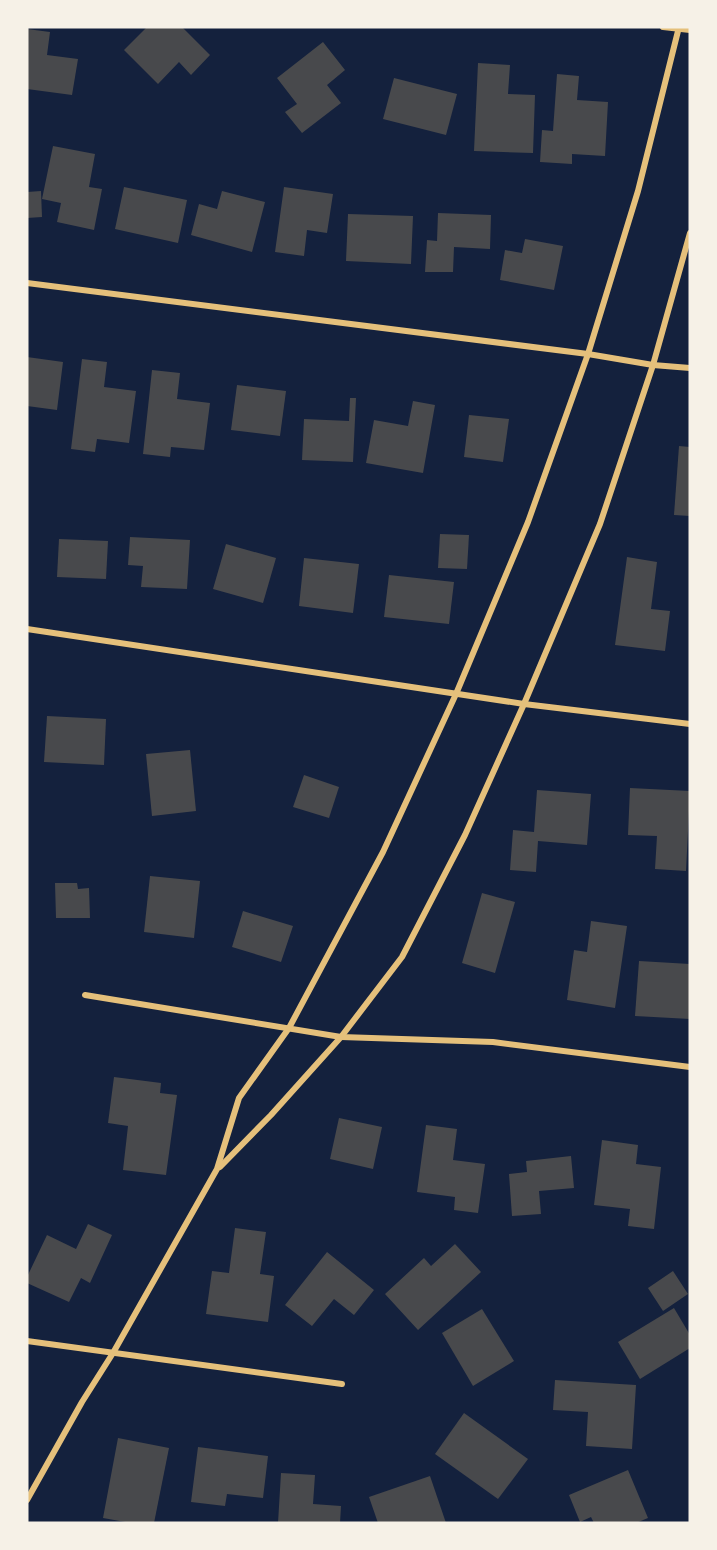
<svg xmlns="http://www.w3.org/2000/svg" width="717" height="1550" font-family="'Space Grotesk',sans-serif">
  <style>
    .building { fill: #48494c }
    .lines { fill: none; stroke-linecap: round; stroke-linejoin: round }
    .minor { stroke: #e5c07b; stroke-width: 6 }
  </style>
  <rect width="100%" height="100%" fill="#14213d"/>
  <g class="building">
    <path d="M147,27H182L210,55L191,75L179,62L158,84L124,50Z"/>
    <path d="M27,29L50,32L47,55L78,59L72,95L27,89Z"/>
    <path d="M323,42L345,70L327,85L341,103L302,133L285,112L297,104L277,78Z"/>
    <path d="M478,63L510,65L508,94L535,95L533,153L474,151Z"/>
    <path d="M557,74L579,76L577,100L608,102L605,156L572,154V164L540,162L542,130L553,131Z"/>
    <path d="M394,78L457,94L446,135L383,119Z"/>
    <path d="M53,146L95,154L89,187L102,189L94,230L57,222L61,203L42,199Z"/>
    <path d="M124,187L187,200L178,243L115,229Z"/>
    <path d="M284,187L333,194L327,233L307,230L304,256L275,252Z"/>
    <path d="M41,191L42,217L27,218V192Z"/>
    <path d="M222,191L265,202L252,252L191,235L199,204L217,209Z"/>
    <path d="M438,213L491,215L490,249L454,247L453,272H425L427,240L437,241Z"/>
    <path d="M348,214L413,216L411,264L346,261Z"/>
    <path d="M525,239L563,246L554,290L500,280L505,250L522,253Z"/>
    <path d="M27,357L63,362L57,410L27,406Z"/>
    <path d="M82,359L107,362L104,387L136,391L129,443L97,439L95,452L71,449Z"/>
    <path d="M152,370L180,373L177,399L210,403L204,450L171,447L170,457L143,454Z"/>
    <path d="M237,385L286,391L280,436L231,430Z"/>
    <path d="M350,398H356L353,462L302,460L304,419L349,421Z"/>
    <path d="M413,401L435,405L423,473L366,463L374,420L408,426Z"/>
    <path d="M469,415L509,419L503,462L464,457Z"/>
    <path d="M679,446L690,447V516L674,515Z"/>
    <path d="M440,534L469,535L467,569L438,568Z"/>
    <path d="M130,537L190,540L187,589L141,587L143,566L128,565Z"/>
    <path d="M59,539L108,541L106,579L57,577Z"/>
    <path d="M226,544L276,558L263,603L213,589Z"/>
    <path d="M627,557L657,562L651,609L670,611L665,651L615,645Z"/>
    <path d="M304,558L359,564L353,613L299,606Z"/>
    <path d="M389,575L454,582L449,624L384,617Z"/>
    <path d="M47,716L106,719L104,765L44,762Z"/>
    <path d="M190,750L196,811L152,816L146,754Z"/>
    <path d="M304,775L339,787L329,818L293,807Z"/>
    <path d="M630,788L690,791L686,871L655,869L657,836L628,835Z"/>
    <path d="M537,790L591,794L587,845L538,841L536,872L510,870L513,830L534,832Z"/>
    <path d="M150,876L200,881L194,938L144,932Z"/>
    <path d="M55,883H77L78,889L89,888L90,918H56Z"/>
    <path d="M482,893L515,902L495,973L462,963Z"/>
    <path d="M243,911L293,926L281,962L232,947Z"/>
    <path d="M591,921L627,926L615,1008L567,1000L574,950L587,952Z"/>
    <path d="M639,961L690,964V1019L635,1016Z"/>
    <path d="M114,1077L161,1083L160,1093L177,1095L166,1175L123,1170L128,1126L108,1123Z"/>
    <path d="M339,1118L382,1127L373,1169L330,1159Z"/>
    <path d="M426,1125L457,1129L453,1160L485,1164L478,1213L454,1210L455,1197L417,1192Z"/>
    <path d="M602,1140L638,1145L636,1164L661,1167L654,1229L628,1226L630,1209L594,1205Z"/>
    <path d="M571,1156L574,1188L539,1191L541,1214L512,1216L509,1174L527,1172L526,1161Z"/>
    <path d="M88,1224L112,1235L90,1283L81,1278L69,1302L27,1283V1277L47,1235L76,1249Z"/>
    <path d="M235,1228L266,1232L260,1274L274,1276L268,1322L206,1314L212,1271L229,1273Z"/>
    <path d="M455,1244L481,1272L418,1330L385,1294L424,1258L431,1266Z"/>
    <path d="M327,1252L374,1290L354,1315L334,1299L312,1326L285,1305Z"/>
    <path d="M673,1271L688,1294L663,1311L648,1288Z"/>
    <path d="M674,1308L690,1335V1348L640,1379L618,1342Z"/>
    <path d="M482,1309L514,1361L473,1386L442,1333Z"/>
    <path d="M555,1380L636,1385L632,1449L586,1446L588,1412L553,1410Z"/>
    <path d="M464,1413L528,1459L498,1499L435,1454Z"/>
    <path d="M118,1438L169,1448L154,1523H131L103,1518Z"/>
    <path d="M198,1447L268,1456L263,1498L227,1494L225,1506L191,1502Z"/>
    <path d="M628,1470L648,1518L636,1523H594L591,1517L580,1522L569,1495Z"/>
    <path d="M281,1473L315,1475L313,1504L341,1506L340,1523H278Z"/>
    <path d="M430,1476L446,1523H378L369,1497Z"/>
  </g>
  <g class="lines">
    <g class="minor">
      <path d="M663,27L690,30"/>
      <path d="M27,283L588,354L653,365L690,368"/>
      <path d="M27,629L524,704L690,724"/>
      <path d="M85,995L341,1037L493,1042L690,1067"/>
      <path d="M220,1167L271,1115L341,1037L402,957L465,835L524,704L600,524L653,365L690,233"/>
      <path d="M27,1341L342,1384"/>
      <path d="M27,1500L82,1402L113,1353L217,1169L239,1098L289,1028L383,852L456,694L528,522L588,354L638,191L679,27"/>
    </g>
  </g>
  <rect width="717" height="1550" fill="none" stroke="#f6f1e7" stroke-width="57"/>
</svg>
